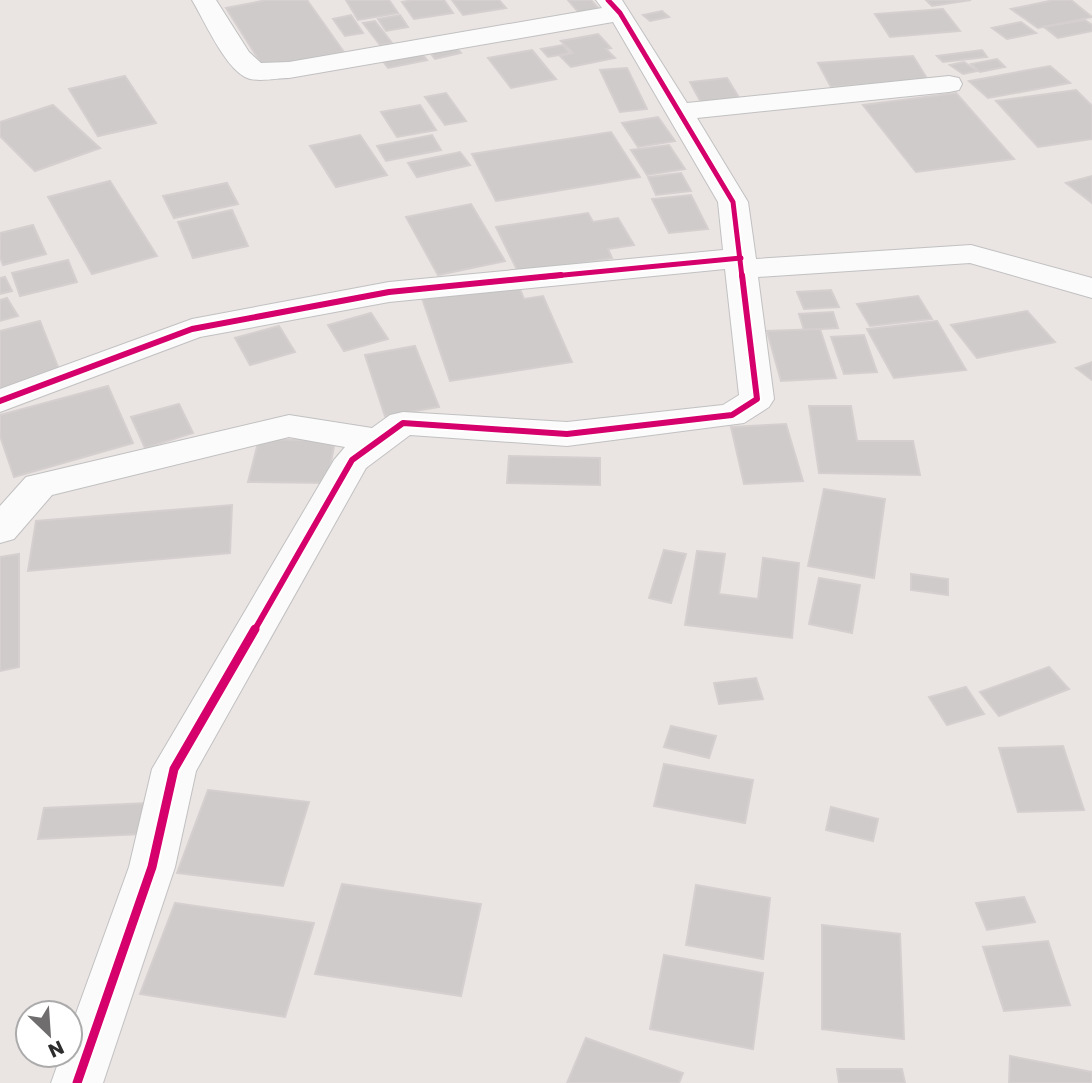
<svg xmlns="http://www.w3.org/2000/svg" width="1092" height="1083" font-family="Poppins,sans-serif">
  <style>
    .building { fill: #cfcbca; stroke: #d5d0cf; stroke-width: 2 }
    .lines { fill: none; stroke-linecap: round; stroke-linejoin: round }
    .minor-casing { stroke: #c1c1c1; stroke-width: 2 }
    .minor { fill: #fcfbfb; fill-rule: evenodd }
    .cycleway-far2-casing { stroke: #fff; stroke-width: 9 }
    .cycleway-far1-casing { stroke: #fff; stroke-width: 10 }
    .cycleway-casing { stroke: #fff; stroke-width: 13 }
    .cycleway-far2 { stroke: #d6006c; stroke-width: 5 }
    .cycleway-far1 { stroke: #d6006c; stroke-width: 6 }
    .cycleway { stroke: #d6006c; stroke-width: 9 }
  </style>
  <rect width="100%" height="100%" fill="#eae4e3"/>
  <g class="building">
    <path d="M267,0H307L344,52L264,68L226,8Z"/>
    <path d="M346,0H389L398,13L358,20Z"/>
    <path d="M413,0H444L453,13L414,19L402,2Z"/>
    <path d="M452,0H499L506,8L463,15Z"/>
    <path d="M568,0H591L600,10L579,13Z"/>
    <path d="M926,0H971L932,6Z"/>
    <path d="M1054,0H1071L1092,17L1038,28L1011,9Z"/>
    <path d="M943,9L960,31L890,37L875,14Z"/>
    <path d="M662,11L669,17L650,21L643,15Z"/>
    <path d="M351,15L363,33L345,36L333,19Z"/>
    <path d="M400,15L408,27L386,31L378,19Z"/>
    <path d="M1085,20L1092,25V31L1058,38L1044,27Z"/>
    <path d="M375,21L392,43L380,45L363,23Z"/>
    <path d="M1021,22L1036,33L1007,39L992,28Z"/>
    <path d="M598,34L611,48L606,49L615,58L571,67L560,56L573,53L561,41Z"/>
    <path d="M454,45L461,53L435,59L428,50Z"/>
    <path d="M563,45L570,53L548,57L541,49Z"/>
    <path d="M532,50L556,79L511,88L488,58Z"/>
    <path d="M982,50L987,57L943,62L937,56Z"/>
    <path d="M421,53L427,60L388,68L382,60Z"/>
    <path d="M913,56L928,80L831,87L818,63Z"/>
    <path d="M997,59L1005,67L980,72L971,64Z"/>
    <path d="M964,62L977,71L963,74L950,65Z"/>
    <path d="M1050,66L1070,83L988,98L969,81Z"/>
    <path d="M627,68L647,109L620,112L600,70Z"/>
    <path d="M125,76L156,123L98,136L69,89Z"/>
    <path d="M727,78L743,104L704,108L690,82Z"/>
    <path d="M1076,90L1092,106V139L1038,147L996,101Z"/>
    <path d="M446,93L466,121L445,125L425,97Z"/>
    <path d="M956,93L1014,159L916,172L863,105Z"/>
    <path d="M53,105L100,148L35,171L0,136V122Z"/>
    <path d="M420,105L436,130L397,137L381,112Z"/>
    <path d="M658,117L675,141L638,147L622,123Z"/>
    <path d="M611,132L640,177L496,201L472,154Z"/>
    <path d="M360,135L387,175L336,187L310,146Z"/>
    <path d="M432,135L441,150L386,161L377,146Z"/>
    <path d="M669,145L685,169L647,175L631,150Z"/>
    <path d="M460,152L470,165L417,177L408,163Z"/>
    <path d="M681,173L691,191L656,195L648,177Z"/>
    <path d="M1092,176V203L1066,183Z"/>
    <path d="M110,181L157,256L92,274L48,197Z"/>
    <path d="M227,183L238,204L174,218L163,196Z"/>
    <path d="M691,195L708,229L669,233L652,199Z"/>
    <path d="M471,204L505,261L438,275L406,217Z"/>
    <path d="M232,210L248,246L193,258L178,222Z"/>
    <path d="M588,213L593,222L618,218L634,245L608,249L612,258L519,274L496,227Z"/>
    <path d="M33,225L46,254L3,265L0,257V233Z"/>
    <path d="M68,260L77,282L20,296L12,273Z"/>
    <path d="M5,277L12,291L0,294V278Z"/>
    <path d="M518,284L524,299L543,296L572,362L450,381L422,298Z"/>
    <path d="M831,290L839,307L804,309L797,292Z"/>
    <path d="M918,296L932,319L870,326L857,304Z"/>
    <path d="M7,298L18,316L0,321V300Z"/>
    <path d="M1027,311L1055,342L977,358L951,325Z"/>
    <path d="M833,312L838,328L804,330L799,314Z"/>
    <path d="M371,313L388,339L344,351L328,325Z"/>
    <path d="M40,321L62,377L0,393V331Z"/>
    <path d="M937,321L966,370L894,378L867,329Z"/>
    <path d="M279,326L295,352L250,365L235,338Z"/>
    <path d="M820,329L836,378L781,381L767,331Z"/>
    <path d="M864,335L877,372L844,374L831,337Z"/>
    <path d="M415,346L439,407L385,416L365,355Z"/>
    <path d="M1092,362V380L1076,368Z"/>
    <path d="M108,386L133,443L14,477L0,436V415Z"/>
    <path d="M179,404L193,433L145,448L131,417Z"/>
    <path d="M809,406H851L857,441H913L920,475L819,473Z"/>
    <path d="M786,424L803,481L744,484L731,427Z"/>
    <path d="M259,439L335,441L327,483L248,482Z"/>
    <path d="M509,456L600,458V485L507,483Z"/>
    <path d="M824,489L885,499L874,578L808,566Z"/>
    <path d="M232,505L230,553L28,571L36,521Z"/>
    <path d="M664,550L686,554L671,603L649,598Z"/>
    <path d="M697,551L725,554L719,594L758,599L763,558L799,563L792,638L685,625Z"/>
    <path d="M19,554V667L0,671V557Z"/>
    <path d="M911,574L948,579V595L911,590Z"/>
    <path d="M819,578L860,585L852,633L809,624Z"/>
    <path d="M1049,667L1069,689L999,716L980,692Z"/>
    <path d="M756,678L763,699L719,704L714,683Z"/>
    <path d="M966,687L984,714L947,725L929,697Z"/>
    <path d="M671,726L716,736L709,758L664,747Z"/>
    <path d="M1063,746L1084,810L1018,812L999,748Z"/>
    <path d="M664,764L753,780L745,823L654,806Z"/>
    <path d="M208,790L309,802L283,886L177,873Z"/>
    <path d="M147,803L142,834L38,839L44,808Z"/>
    <path d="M831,807L878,819L873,841L826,830Z"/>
    <path d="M342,884L481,904L461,996L315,974Z"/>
    <path d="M696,885L770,898L763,959L686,945Z"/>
    <path d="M1024,897L1035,922L987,930L976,903Z"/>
    <path d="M175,903L314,923L285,1017L140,994Z"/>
    <path d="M822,925L900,934L904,1039L822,1029Z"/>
    <path d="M1048,941L1070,1005L1004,1011L983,947Z"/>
    <path d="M664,955L763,973L753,1049L650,1029Z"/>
    <path d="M586,1038L683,1073L679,1083H567Z"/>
    <path d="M1010,1056L1092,1072V1083H1009Z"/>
    <path d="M837,1069H902L905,1083H839Z"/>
  </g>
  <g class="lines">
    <defs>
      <path id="minor" d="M192,0H216L249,52L261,63L289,62L602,8L596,0H622L687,103L949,76L959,78L962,84L959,90L949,92L697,118L748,202L756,259L971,245L1092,278V298L970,263L758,277L774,399L769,407L744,423L567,446L410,435L366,468L196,771L175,867L103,1083H51L61,1055H70V1030L129,867L152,769L334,460L345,447L289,437L52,495L14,539L0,543V506L26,477L289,415L372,428L390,415L403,412L567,422L723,405L739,395L725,269L389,302L200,337L0,412V389L192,319L389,282L723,250L718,202L613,22L289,78C277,78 256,83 245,77C224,66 204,20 192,0Z"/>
    </defs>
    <use href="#minor" class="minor-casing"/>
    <use href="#minor" class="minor"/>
    <defs>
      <g id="cycleway-far2">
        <path d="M608,0L620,13L733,202L742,277"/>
        <path d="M543,277L741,258"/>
      </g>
      <g id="cycleway-far1">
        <path d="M0,401L192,329L389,292L561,275"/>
        <path d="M254,631L352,460L403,423L567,434L732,415L757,399L742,275"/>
      </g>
      <path id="cycleway" d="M77,1083L152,867L174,769L255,629"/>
    </defs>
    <use href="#cycleway-far2" class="cycleway-far2-casing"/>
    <use href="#cycleway-far1" class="cycleway-far1-casing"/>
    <use href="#cycleway" class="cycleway-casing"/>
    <use href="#cycleway-far2" class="cycleway-far2"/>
    <use href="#cycleway-far1" class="cycleway-far1"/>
    <use href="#cycleway" class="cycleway"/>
  </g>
  <g transform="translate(49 1034) rotate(155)"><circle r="33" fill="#ffffff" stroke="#ababab" stroke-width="2"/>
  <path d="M0-5L12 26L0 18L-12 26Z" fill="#6f6d6d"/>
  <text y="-10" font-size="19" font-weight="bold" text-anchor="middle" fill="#2d2d2d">N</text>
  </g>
</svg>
